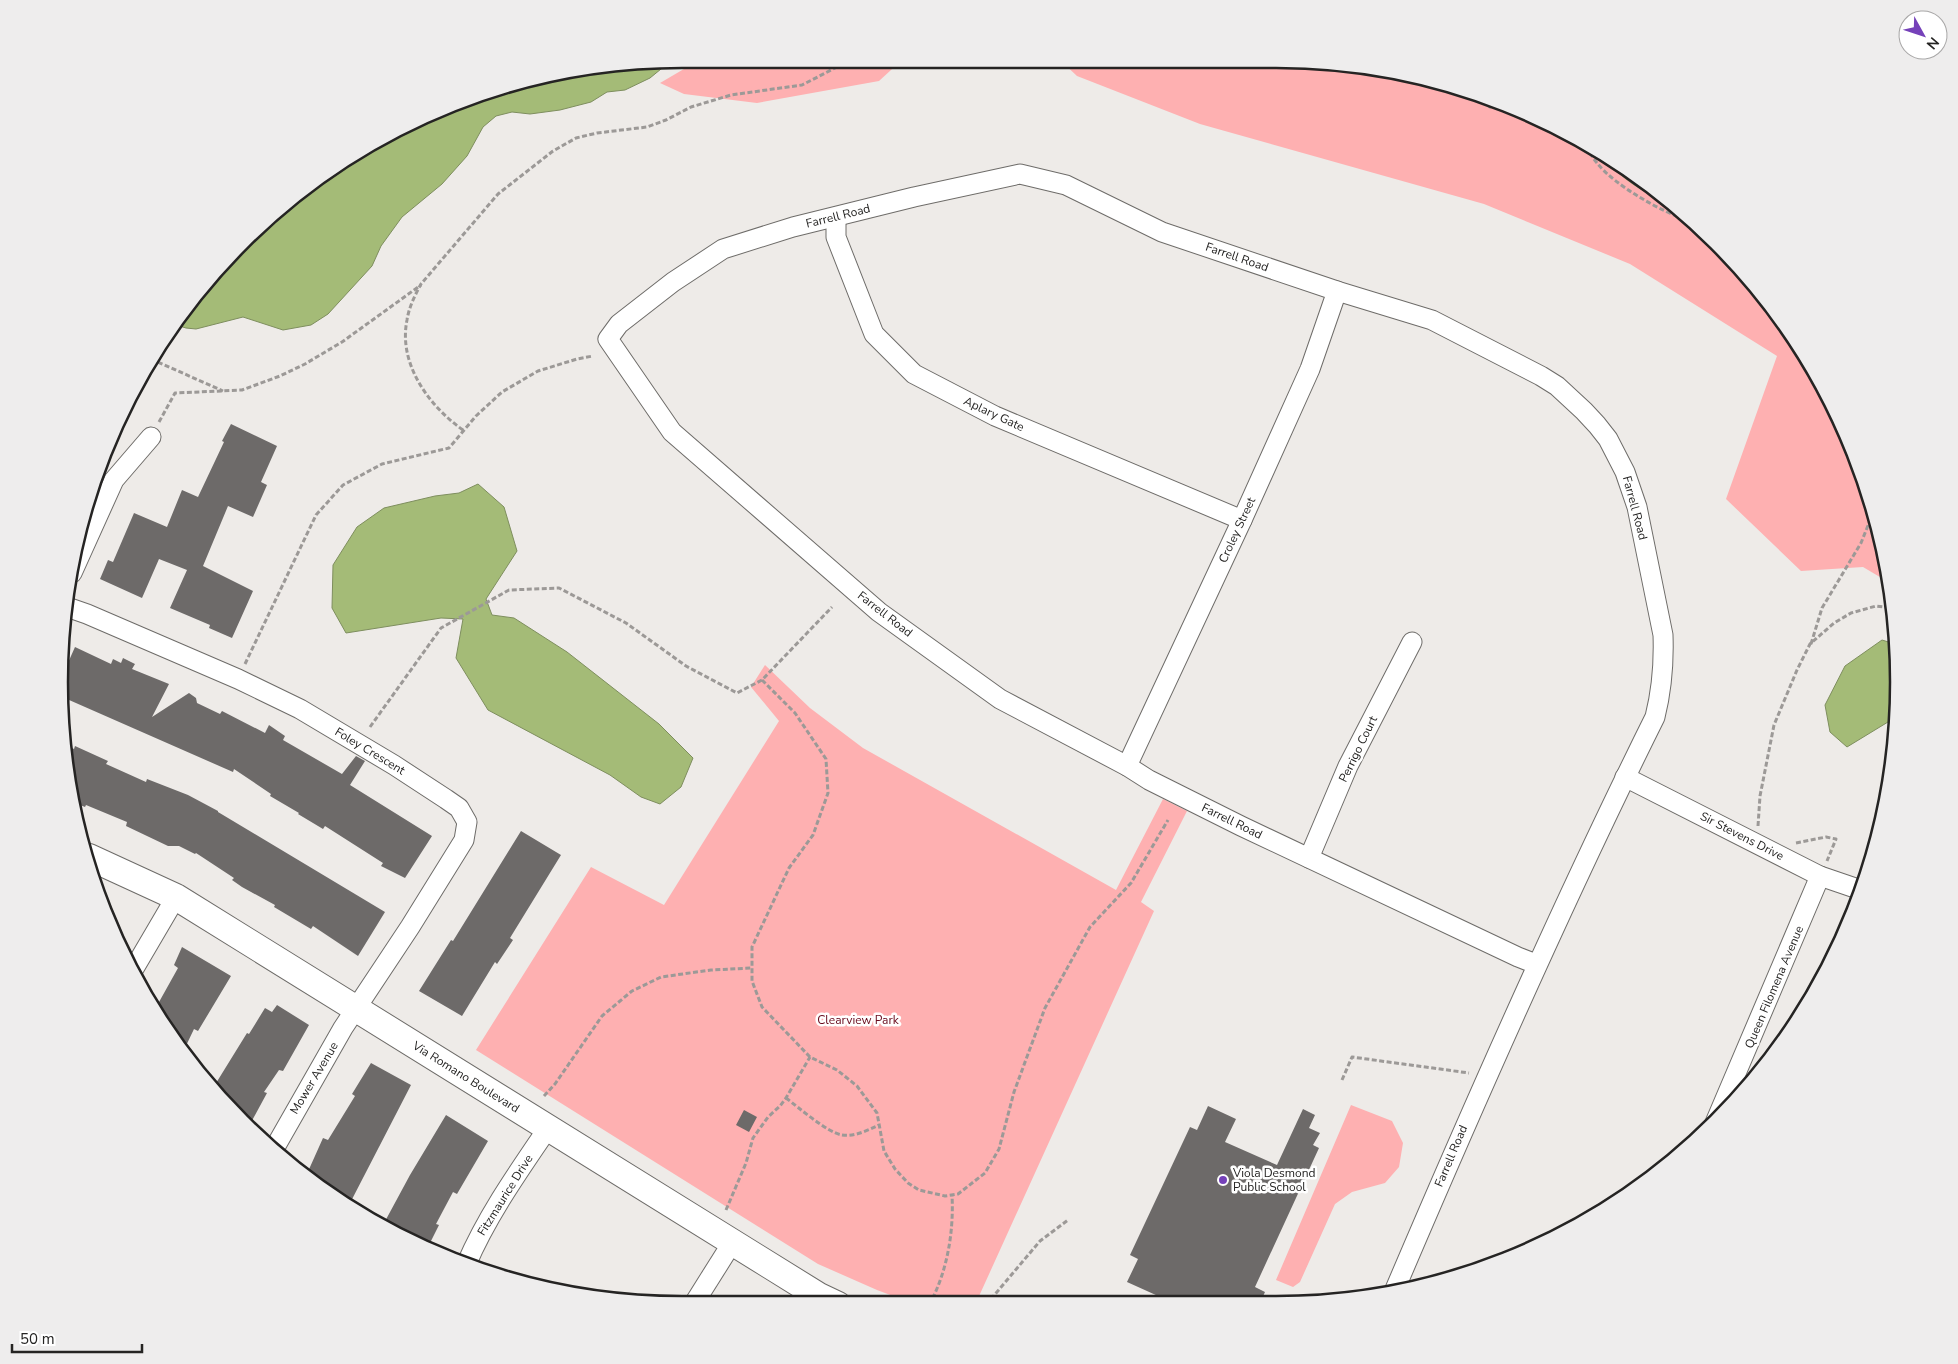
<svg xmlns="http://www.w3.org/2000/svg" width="1958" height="1364" font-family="'Nunito Sans',sans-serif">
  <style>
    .green { fill: #feb0b1 }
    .water { fill: #a4bb77; stroke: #7e8e5e }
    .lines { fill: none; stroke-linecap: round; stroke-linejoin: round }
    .stream { stroke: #7e8e5e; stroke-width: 5 }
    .building { fill: #6d6a69 }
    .street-casing { stroke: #6e6c69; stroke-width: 21 }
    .secondary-casing { stroke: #6e6c69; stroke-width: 28 }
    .path { stroke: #9c9997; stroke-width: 3; stroke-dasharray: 5 2.5; stroke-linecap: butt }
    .street { stroke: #fff; stroke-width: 19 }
    .secondary { stroke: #fff; stroke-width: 26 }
    .poi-dot { fill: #7541b9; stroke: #fff; stroke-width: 2 }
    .labels { text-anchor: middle; stroke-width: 5; stroke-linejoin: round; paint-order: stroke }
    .street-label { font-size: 12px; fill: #252423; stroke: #fff }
    .park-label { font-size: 12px; fill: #680a1c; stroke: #fff }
    .poi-label { font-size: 12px; fill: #252423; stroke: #fff; text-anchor: start }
    .rim { fill: none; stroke: #252423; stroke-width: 2.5 }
  </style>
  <rect width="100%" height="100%" fill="#eeebe8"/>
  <g class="green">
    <path d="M701,59H903L879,81L757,103L684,94L660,83Z"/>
    <path d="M1059,59H1276L1397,71L1477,92L1587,142L1717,242L1794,336L1852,444L1887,561L1890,583L1863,567L1801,571L1726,499L1777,356L1630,264L1484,204L1200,124L1077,76Z"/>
    <path d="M765,665L810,708L863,748L1116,890L1163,799L1187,811L1141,902L1154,911L975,1305H917L877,1290L818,1264L476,1050L591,867L664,905L779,721L751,687Z"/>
    <path d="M1351,1105L1392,1121L1403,1143L1399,1167L1385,1183L1352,1192L1335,1204L1300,1282L1293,1287L1276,1280Z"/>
  </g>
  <g class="water">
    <path d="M672,60L650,78L625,90L607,92L591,102L560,110L530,114L512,112L496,116L483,127L467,156L442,184L402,217L381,246L372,266L328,314L311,325L283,330L243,317L196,329L186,328L173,324L213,271L336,164L443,106L520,80Z"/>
    <path d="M478,484L504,507L517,551L486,599L492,615L514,618L567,652L659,724L693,758L681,787L660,804L641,797L610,775L488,710L456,658L463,619L441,618L346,633L332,608L333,565L357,527L384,508L435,496L459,493Z"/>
    <path d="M1882,640L1895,644L1899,682L1895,722H1888L1847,747L1830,732L1825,705L1845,666Z"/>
  </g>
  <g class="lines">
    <path class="stream" d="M1607,157C1620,175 1641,188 1661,198"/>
  </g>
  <g class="building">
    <path d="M231,424L277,446L261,482L267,485L253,517L228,506L203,566L253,591L232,638L209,628L210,625L170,608L187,570L159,559L142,598L100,579L108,560L113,562L134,513L167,527L182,490L198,497L224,442L222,441Z"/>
    <path d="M75,647L111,664L113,659L121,663L123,658L135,664L132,669L169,684L152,717L189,693L196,698L197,703L220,714L222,711L265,733L269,725L285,736L283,740L342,774L356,756L365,761L350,785L432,836L405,878L381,866L383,863L325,826L323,829L298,814L299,813L270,796L271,794L234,769L233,772L60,696L59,683Z"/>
    <path d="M65,745L74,749L75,746L108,761L106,764L146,782L147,779L188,795L218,811V812L385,912L358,956L313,926L311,929L274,907L275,905L242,887L232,880L234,878L196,853L195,854L179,846H168L126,826L127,822L86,805L85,807L70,801Z"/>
    <path d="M521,831L561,855L510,938L513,940L497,964L495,962L462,1016L419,991L451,940L453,941Z"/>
    <path d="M182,947L231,976L198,1031L194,1029L183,1052L164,1028L154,1011L178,968L174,965Z"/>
    <path d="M277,1005L309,1025L283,1071L279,1070L264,1092L267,1093L248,1128L241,1122L213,1088L247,1033L249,1034L265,1008L272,1012Z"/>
    <path d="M371,1063L411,1085L348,1207L336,1200L306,1176L323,1138L328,1140L355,1096L352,1094Z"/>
    <path d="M1208,1106L1236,1119L1225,1142L1277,1165L1303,1109L1315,1115L1309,1128L1320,1133L1313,1145L1319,1148L1255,1287L1265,1292L1259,1305H1178L1127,1282L1138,1259L1130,1255L1190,1127L1197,1130Z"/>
    <path d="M744,1110L757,1117L749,1132L736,1125Z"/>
    <path d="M446,1115L488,1141L457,1194L453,1192L436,1224L439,1225L427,1249L383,1225L410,1175Z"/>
  </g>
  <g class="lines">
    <defs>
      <g id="street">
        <path d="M836,217V237L874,334L914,374L995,416L1242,520"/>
        <path d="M72,573L114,480L151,437"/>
        <path d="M64,606L87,614L238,679L300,709L394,765L446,799L459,808L467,822L464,840L410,927L343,1028L274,1149"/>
        <path d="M1127,766L1242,520L1310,369L1337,291"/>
        <path d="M1625,777L1820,876L1861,890"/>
        <path d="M1309,858L1348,766L1412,642"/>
        <path d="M132,972L176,897"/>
        <path d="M1714,1125L1820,876"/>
        <path d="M466,1265C487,1216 518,1172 548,1128"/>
        <path d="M1393,1294C1476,1099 1561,906 1655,717C1662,689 1664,663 1663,635L1637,507L1625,472L1608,439L1597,425L1584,411L1557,386L1541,376L1432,320L1337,291L1162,232L1066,185L1020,174L914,197L793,227L723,249L673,282L619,324L608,339L672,432L879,612L1000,699L1127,766L1149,780L1241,826L1518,957L1536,964"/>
        <path d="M693,1305L732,1243"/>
      </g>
      <path id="secondary" d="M89,857L176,897L819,1296L838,1305"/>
    </defs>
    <use href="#street" class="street-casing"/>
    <use href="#secondary" class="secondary-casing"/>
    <g class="path">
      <path d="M1470,90L1490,107L1507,106"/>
      <path d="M1582,140C1587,147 1591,156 1597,163C1614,185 1663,213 1690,221"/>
      <path d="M1732,259L1744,281L1798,344"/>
      <path d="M151,359L223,391"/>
      <path d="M159,422L175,393L242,390L280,376L305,364L342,342L421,285"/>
      <path d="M463,430C429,406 398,364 407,320C409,307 415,295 421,284L498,194L553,151L576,138L597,133L647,127L666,120L691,107L731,95L802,85L835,68L848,59"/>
      <path d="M1811,644L1822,608L1861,543L1873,513"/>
      <path d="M245,664L316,515L343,485L382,464L449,448L476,416L502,392L538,371L577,359L593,356"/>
      <path d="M762,680L795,713L826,759L828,793L813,835L789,868L752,947V981L762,1007L810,1057L837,1070L857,1086L877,1113L884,1151L895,1169L908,1183L919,1190L945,1196L958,1194L985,1173L999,1149L1014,1092L1045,1008L1090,927L1131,883L1168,820"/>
      <path d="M370,727L441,628L509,590L559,588L626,623L686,666L737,693L762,680L832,607"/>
      <path d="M1758,826L1760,796L1774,725L1797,670L1810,644L1834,623L1851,613L1876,606L1892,608"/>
      <path d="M1796,843L1826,837L1836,839L1827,861"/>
      <path d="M1342,1080L1352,1057L1469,1073"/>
      <path d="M544,1096L555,1084L602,1016L632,991L661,977L711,970L752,968"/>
      <path d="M786,1098C798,1107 828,1133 842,1135C855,1137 868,1130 879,1125"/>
      <path d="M726,1210L746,1163L753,1138L768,1117L780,1106L786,1098L810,1057"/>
      <path d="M929,1305C947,1273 954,1232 952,1195"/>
      <path d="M986,1305L1040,1241L1068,1220"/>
    </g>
    <use href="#street" class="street"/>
    <use href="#secondary" class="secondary"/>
  </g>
  <circle class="poi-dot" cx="1223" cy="1180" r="5"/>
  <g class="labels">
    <g class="street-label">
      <text transform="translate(838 216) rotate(-14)" y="4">Farrell Road</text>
      <text transform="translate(1237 257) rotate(19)" y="4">Farrell Road</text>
      <text transform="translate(994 414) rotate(25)" y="4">Aplary Gate</text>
      <text transform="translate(1635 508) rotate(75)" y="4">Farrell Road</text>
      <text transform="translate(1237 530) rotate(-65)" y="4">Croley Street</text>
      <text transform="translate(885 614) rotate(38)" y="4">Farrell Road</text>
      <text transform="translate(1358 749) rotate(-64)" y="4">Perrigo Court</text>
      <text transform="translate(370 751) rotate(31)" y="4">Foley Crescent</text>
      <text transform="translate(1232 821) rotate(26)" y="4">Farrell Road</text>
      <text transform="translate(1742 836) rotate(27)" y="4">Sir Stevens Drive</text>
      <text transform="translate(1774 987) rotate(-67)" y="4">Queen Filomena Avenue</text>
      <text transform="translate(466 1077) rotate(32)" y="4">Via Romano Boulevard</text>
      <text transform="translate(314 1078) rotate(-59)" y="4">Mower Avenue</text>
      <text transform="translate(1451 1156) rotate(-67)" y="4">Farrell Road</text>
      <text transform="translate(505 1195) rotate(-58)" y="4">Fitzmaurice Drive</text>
    </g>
    <g class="park-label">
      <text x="858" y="1024">Clearview Park</text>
    </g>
    <g class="poi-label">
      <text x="1233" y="1177">Viola Desmond<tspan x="1233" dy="14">Public School</tspan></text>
    </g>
  </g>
  <path d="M0 0H1958V1364H0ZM682 68H1276A614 614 0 0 1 1890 682V682A614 614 0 0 1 1276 1296H682A614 614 0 0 1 68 682V682A614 614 0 0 1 682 68Z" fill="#eeeded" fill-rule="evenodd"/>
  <path class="rim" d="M682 68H1276A614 614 0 0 1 1890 682V682A614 614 0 0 1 1276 1296H682A614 614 0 0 1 68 682V682A614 614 0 0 1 682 68Z"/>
  <g transform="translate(1923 35) rotate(130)"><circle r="24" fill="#ffffff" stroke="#a8a7a7"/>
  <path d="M0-4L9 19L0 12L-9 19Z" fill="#7541b9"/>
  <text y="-8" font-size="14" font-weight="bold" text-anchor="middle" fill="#252423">N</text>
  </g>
  <path d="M12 1344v8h130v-8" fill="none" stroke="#252423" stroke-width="2.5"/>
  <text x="20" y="1344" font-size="15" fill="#252423" stroke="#ffffff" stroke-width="4" paint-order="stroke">50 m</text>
</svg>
